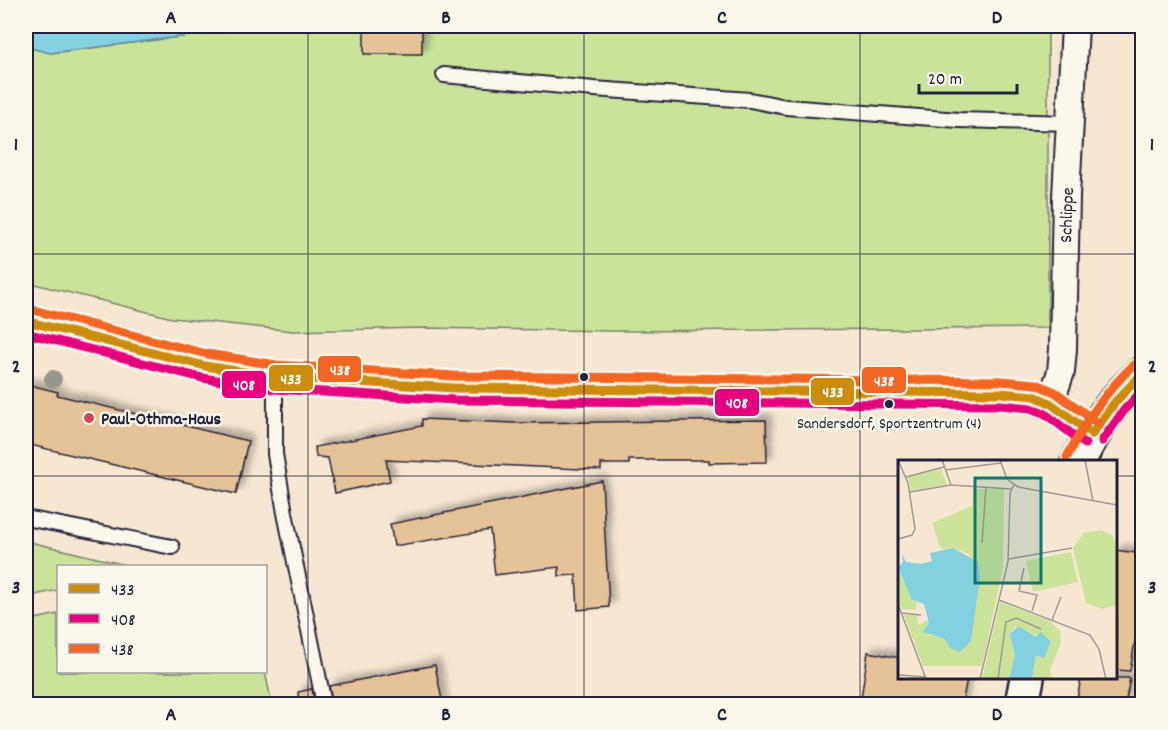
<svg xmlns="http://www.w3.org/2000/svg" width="1168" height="730" font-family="Dekko,sans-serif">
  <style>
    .green { fill: #cbe399; stroke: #76826a; stroke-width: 1.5 }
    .water { fill: #83d1e0; stroke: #5c8b9e; stroke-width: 1.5 }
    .building { fill: #e6c297; stroke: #22223b; stroke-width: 1.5; filter: url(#shadow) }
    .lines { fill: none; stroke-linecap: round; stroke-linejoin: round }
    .service-casing { stroke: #22223b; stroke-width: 18 }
    .minor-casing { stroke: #22223b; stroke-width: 30 }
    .tertiary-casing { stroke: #22223b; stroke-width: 38 }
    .service { stroke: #fbf7ec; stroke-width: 14 }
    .minor { stroke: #fbf7ec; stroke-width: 26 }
    .tertiary { stroke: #fbf7ec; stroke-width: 33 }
    .bus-1-casing { stroke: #fbf7ec; stroke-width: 14 }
    .bus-2-casing { stroke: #fbf7ec; stroke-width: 14 }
    .bus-3-casing { stroke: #fbf7ec; stroke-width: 14 }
    .bus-1 { stroke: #cc8c0c; stroke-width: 9 }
    .bus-2 { stroke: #e5007d; stroke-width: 9 }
    .bus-3 { stroke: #f26522; stroke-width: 9 }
    .tree { fill: #98958c }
    .grid { fill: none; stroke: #22223b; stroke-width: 1.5; stroke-opacity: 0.55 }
    .bus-dot { fill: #22223b; stroke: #fbf7ec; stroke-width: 2 }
    .poi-dot { fill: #d1495b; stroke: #fbf7ec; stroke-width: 2 }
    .labels { text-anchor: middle; stroke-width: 5; stroke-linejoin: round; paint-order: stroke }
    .bus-label { font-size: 16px; fill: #22223b; stroke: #fbf7ec }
    .street-label { font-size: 18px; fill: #22223b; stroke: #fbf7ec }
    .poi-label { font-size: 18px; font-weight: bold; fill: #22223b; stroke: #fbf7ec; text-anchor: start }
    .inset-road { fill: none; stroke: #a19896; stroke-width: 1.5 }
    .view { fill: #0f766e; fill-opacity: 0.15; stroke: #0f766e; stroke-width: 3 }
    .inset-edge { fill: none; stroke: #22223b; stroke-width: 3 }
    .line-badge { stroke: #fbf7ec; stroke-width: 2 }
    .badge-label { font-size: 16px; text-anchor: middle; font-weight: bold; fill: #fff }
    .neatline { fill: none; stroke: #22223b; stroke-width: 2 }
    .grid-label { font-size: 20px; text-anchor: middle; font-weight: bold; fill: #22223b }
  </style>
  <defs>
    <filter id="shadow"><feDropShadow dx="5.5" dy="-5.5" stdDeviation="3" flood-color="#0004"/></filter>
  </defs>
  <rect width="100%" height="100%" fill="#f5e7d2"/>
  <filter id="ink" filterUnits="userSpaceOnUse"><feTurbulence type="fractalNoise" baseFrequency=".0167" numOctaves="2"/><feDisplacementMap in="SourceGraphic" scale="12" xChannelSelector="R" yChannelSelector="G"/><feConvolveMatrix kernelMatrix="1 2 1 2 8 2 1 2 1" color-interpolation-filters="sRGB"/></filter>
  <g filter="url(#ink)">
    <g class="green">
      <path d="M240,26H1048V328L617,331L422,328L293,331L172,318L26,282V47L51,53L236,30Z"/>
      <path d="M26,541L130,566H58V590L26,597Z"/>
      <path d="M58,614V672H265L272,704H26V621Z"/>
    </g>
    <path class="water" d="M26,26H240L236,30L50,53L26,47Z"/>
    <g class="building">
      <rect x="364" y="26" width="58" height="28"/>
      <path d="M26,384L58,392L57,395L248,441L236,494L26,444Z"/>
      <path d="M422,419L514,423L766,420L767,462L709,463V460H629V464H601V470L386,460L390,481L335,493L328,458L316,457L315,447L422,426Z"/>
      <path d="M602,481L609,607L578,610L576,575L559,576V567L495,575L490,530L394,546L390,524Z"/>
      <path d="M1116,550L1143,554V594L1130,671L1116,670Z"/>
      <path d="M868,652L900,658V678H967L962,705H860Z"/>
      <path d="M435,665L443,705H333L329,686Z"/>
      <path d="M1081,678H1130L1125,705H1076Z"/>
      <path d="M312,689L315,705H299L298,692Z"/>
    </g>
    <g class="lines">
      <defs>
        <g id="service">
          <path d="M444,75L594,89L750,100L786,107L959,120L1070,123"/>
          <path d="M275,377V454L285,513L324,704"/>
          <path d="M26,518L172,547"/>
        </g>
        <g id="minor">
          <path d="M26,321L205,366L275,377L454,388L1001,393L1034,396L1050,403L1092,434"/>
          <path d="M1050,403L1061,372L1063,349L1066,196L1075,26"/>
        </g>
        <g id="tertiary">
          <path d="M1078,462C1094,429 1114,398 1142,374"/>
          <path d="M1022,704L1027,678"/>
        </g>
      </defs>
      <use href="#service" class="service-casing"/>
      <use href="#minor" class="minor-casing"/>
      <use href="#tertiary" class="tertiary-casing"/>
      <use href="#service" class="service"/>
      <use href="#minor" class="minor"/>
      <use href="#tertiary" class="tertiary"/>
      <defs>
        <g id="bus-1">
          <path d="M26,321L205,366L275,377L454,388L1001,393L1034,396L1050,403L1092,434"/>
          <path d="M1092,434L1116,401L1142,374"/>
        </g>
        <g id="bus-2">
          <path d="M26,333L202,378L274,389L454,400L1000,405L1031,408L1044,413L1085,444"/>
          <path d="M1102,441L1125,409L1142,391"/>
        </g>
        <g id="bus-3">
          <path d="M29,309L207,354L276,365L454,376L1001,381L1036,384L1055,392L1099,424"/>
          <path d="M1067,457C1085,422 1105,391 1134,365"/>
        </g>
      </defs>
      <use href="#bus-1" class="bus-1-casing"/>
      <use href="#bus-2" class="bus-2-casing"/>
      <use href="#bus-3" class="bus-3-casing"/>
      <use href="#bus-1" class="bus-1"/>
      <use href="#bus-2" class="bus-2"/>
      <use href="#bus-3" class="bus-3"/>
    </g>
    <circle class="tree" cx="53" cy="379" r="9"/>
  </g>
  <path class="grid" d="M308,26V704M584,26V704M860,26V704M26,254H1142M26,476H900M1116,476H1142"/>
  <g class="bus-dot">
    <circle cx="584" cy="377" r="5"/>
    <circle cx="889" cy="404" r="5"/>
  </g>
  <circle class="poi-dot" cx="89" cy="418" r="6"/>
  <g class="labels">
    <g class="bus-label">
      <text x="889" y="428">Sandersdorf, Sportzentrum (4)</text>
    </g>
    <g class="street-label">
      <text transform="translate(1066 215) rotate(-88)" y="6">Schlippe</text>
    </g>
    <g class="poi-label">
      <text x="101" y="424">Paul-Othma-Haus</text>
    </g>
  </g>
  <g transform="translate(898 460)">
    <rect width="219" height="219" fill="#f5e7d2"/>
    <path d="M43,9L49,25L13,31L10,17ZM75,29H106L105,108L84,206H25L6,155H19L20,165L31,160L30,175L73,181L82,119L71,94L55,88L43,89L34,63L74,46ZM203,70L214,75L219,87V145L204,149L188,143L175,88L186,73ZM173,92L180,122L135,132L128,101ZM0,107L14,140L19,143L18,150L4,149L0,141ZM102,142L152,161L162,171L163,183L152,210L154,219H134L138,195L148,191L139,176L117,166L112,174L117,195L112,217L84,219Z" fill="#cbe399"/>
    <path d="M55,88L80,102L82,119L73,181L62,192L52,188L47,179L25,172L31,163L26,144L14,140L0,107L5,102L4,94L8,102L23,104L34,101L32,93ZM120,166L138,177L143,172L153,182L146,198L138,195L134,219H111L117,195L112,174Z" fill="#83d1e0"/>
    <path class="inset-road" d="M44,0L53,25M102,0L109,19L120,27L219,45M187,0L195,41M47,10L103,3M8,17L46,7M12,32L53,25L113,29M0,79L14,75L17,69L10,23L0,0M84,83L88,27M111,99L174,88M126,108L121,131L139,135L134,151M101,140L192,175L201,189L208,219M0,144L28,219M3,153L23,155M154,160L163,137M0,215L28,217M82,219L110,102L112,33L116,25M100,219L108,162L118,158L143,169"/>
    <path class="view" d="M77,18H143V123H77Z"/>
    <rect width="219" height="219" class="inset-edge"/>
  </g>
  <g class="line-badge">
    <rect x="317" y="355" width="45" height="28" rx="6" fill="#f26522"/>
    <rect x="268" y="364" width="46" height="28" rx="6" fill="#cc8c0c"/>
    <rect x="861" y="366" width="46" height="28" rx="6" fill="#f26522"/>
    <rect x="221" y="370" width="46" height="29" rx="6" fill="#e5007d"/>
    <rect x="810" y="377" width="45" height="29" rx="6" fill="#cc8c0c"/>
    <rect x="714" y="388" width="46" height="29" rx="6" fill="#e5007d"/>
  </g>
  <g class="badge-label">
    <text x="340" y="375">438</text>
    <text x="291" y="384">433</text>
    <text x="884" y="386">438</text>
    <text x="244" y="390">408</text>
    <text x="833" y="397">433</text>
    <text x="737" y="408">408</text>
  </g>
  <rect width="1168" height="730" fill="none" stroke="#fbf7ec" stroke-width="66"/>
  <rect x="57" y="565" width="210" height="108" fill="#fbf7ec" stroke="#a4a2a5" stroke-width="1.5"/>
  <rect x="69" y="584" width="30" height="9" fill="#cc8c0c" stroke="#a4a2a5" stroke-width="1.5"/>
  <text x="111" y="595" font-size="18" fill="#22223b">433</text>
  <rect x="69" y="614" width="30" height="9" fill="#e5007d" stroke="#a4a2a5" stroke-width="1.5"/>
  <text x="111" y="625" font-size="18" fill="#22223b">408</text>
  <rect x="69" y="644" width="30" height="9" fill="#f26522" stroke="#a4a2a5" stroke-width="1.5"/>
  <text x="111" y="655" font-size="18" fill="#22223b">438</text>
  <path d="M919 84v9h98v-9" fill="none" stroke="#22223b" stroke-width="3"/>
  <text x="928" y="84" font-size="18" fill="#22223b" stroke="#fbf7ec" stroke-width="4.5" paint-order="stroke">20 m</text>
  <rect x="33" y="33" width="1102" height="664" class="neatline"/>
  <g class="grid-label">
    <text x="171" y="23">A</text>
    <text x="446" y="23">B</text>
    <text x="722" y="23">C</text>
    <text x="997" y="23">D</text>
    <text x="16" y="150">1</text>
    <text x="1152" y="150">1</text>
    <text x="16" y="372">2</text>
    <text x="1152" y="372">2</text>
    <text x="16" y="593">3</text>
    <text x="1152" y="593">3</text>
    <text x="171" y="720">A</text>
    <text x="446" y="720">B</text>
    <text x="722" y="720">C</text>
    <text x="997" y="720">D</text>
  </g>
</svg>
